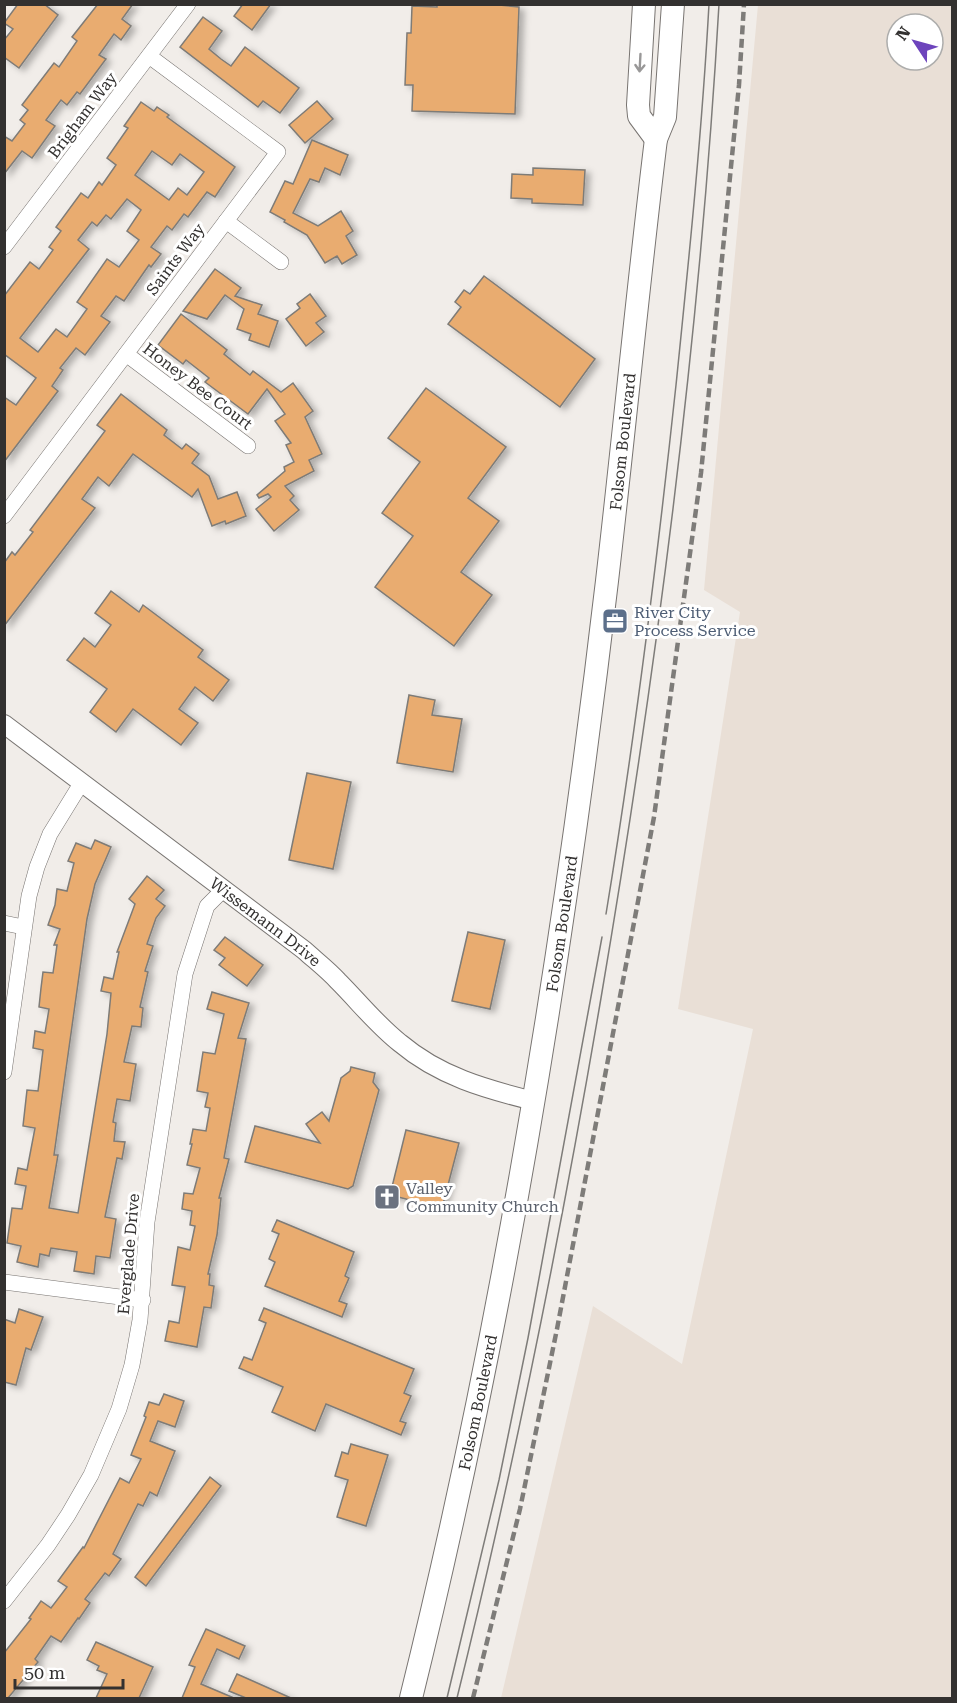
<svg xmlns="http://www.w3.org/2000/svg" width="957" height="1703" font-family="'Roboto Serif',serif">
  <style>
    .built { fill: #e9dfd6; fill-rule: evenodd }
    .building { fill: #e9ac70; stroke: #7e7b77; stroke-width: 1.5; fill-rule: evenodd; filter: url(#shadow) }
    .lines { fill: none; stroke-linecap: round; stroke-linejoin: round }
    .minor-casing { stroke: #787471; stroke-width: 16 }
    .tertiary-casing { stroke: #787471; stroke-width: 20 }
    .primary-casing { stroke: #787471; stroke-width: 24 }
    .minor { stroke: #fff; stroke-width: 15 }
    .tertiary { stroke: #fff; stroke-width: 18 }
    .primary { stroke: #fff; stroke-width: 22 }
    .tram { stroke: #7e7c79; stroke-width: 1.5 }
    .rail { stroke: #7e7c79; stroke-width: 4.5; stroke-dasharray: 9 4.5; stroke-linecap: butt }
    .oneway { stroke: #999898 }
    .labels { text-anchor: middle; stroke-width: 6; stroke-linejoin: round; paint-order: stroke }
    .street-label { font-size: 16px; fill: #333130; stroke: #fff }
    .service-label { font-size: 16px; fill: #4e5e75; stroke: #fff; text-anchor: start }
    .worship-label { font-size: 16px; fill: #5b616d; stroke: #fff; text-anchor: start }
  </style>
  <defs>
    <filter id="shadow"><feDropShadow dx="5" dy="3" stdDeviation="3" flood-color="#0004"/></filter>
  </defs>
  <rect width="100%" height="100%" fill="#f1ede9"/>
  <path class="built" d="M758,5H952V1698H501L593,1306L682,1364L753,1029L678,1009L740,612L704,590ZM897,24H933V60H897Z"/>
  <g class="building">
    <path d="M18,4H44L58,15L19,68L4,57V40L13,29L4,23Z"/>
    <path d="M98,4H133L122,19L131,26L121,40L114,34L99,55L106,59L80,94L77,92L67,105L61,100L46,120L55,126L32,158L22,151L4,174V136L12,141L25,124L20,120L28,110L22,105L54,63L59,67L77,41L72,37Z"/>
    <path d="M243,4H271L252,30L234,16Z"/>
    <path d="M437,4H488L519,7L515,114L412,111L413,85H405L407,33H411L412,6L437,7Z"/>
    <path d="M203,17L222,31L209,49L221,59L231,66L245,47L299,88L280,113L263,101L258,107L180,47Z"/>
    <path d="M317,101L333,119L305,143L289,125Z"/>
    <path d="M141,102L154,111L157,107L169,115L167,117L235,167L215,197L207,192L188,217L184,214L172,230L167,226L151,247L161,254L151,267L149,265L124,301L116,296L101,316L110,322L85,355L76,348L60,368L63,370L52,386L58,391L4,462V397L16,405L36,378L4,354V296L30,262L39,269L53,250L49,247L61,231L56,227L81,193L88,198L99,182L102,185L116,165L107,158L128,128L124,126ZM152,151L172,165L180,154L204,172L187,195L178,188L169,200L135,175ZM127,199L141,210L127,231L139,240L119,267L107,259L77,302L87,309L67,337L56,329L38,352L20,338L89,249L78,240L92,222L97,226L106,215L111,219Z"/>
    <path d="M312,140L348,155L340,175L325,168L319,182L310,179L293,213L318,226L341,211L353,231L346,236L357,255L342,264L337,256L325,263L307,235L284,222L285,220L270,212L285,181L293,184Z"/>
    <path d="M533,168L585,170L583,205L532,203V199L511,198L512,174L533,175Z"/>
    <path d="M215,269L241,288L235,296L262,305L258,314L278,321L269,347L249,340L251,334L237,329L244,309L225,295L207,319L183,311Z"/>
    <path d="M484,276L595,359L560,407L448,324L461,307L455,302L464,290L470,294Z"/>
    <path d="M310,294L326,316L316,323L324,332L306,346L286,319L300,308L297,304Z"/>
    <path d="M181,314L227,350L224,354L250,375L253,371L281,392L293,383L313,411L305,417L322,454L309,460L314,471L285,486L294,496L290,500L299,510L274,531L256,509L271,497L268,494L259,498L257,495L285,471L284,467L294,462L286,445L291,443L275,421L285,414L267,389L248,414L205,382L209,378L186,360L183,364L158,345Z"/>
    <path d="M426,388L506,447L468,498L499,521L461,572L492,595L454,646L375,587L413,536L382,513L420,462L388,438Z"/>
    <path d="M121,394L167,430L164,435L182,449L186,444L199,454L192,463L209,476L218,499L237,492L246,516L226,524L225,521L212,526L198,489L192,497L133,454L109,486L98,477L82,499L95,508L4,626V563L12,552L15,555L33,532L30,530L105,431L97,425Z"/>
    <path d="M111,591L139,612L143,605L203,650L198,657L229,680L213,701L195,687L179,709L198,723L181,745L133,709L116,732L90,712L107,689L67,660L84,638L95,647L111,625L95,613Z"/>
    <path d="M409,695L435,700L432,715L462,719L453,772L397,763Z"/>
    <path d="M307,773L351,782L333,869L289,860Z"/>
    <path d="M95,840L111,847L95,884L87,919L54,1155H58L49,1208L78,1213L107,1034L111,993L101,991L104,977L113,979L119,952H117L135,904L129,899L147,876L164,890L156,899L165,906L156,918L147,944L153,946L145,971L148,972L140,1007L143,1008L141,1027L132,1026L124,1062L136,1064L130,1101L117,1099L113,1122L116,1123L114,1141L125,1142L122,1159L117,1158L105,1217L116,1219L110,1258L96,1256L94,1274L74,1271L77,1252L51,1248L49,1256L40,1254L38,1267L17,1262L21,1246L7,1243L12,1208L22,1209L26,1186L15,1184L18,1168L27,1170L35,1128L23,1126L27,1090L38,1091L43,1050L33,1048L35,1031L45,1033L49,1009L39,1007L41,988L43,972L53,973L57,945H54L60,929L48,925L55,905L57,889L67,891L74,863L68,861L76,843L91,849Z"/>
    <path d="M468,932L505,940L490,1009L452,1001Z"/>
    <path d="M225,937L263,965L247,986L219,965L225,958L214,950Z"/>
    <path d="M212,992L249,1003L238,1038L246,1039L224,1158L229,1159L219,1198H221L217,1235L208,1274H210L209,1285L214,1286L211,1308L204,1307L197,1347L165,1341L169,1321L179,1323L185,1287L172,1285L178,1247L190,1250L195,1226L190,1225L192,1211L182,1209L184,1193L193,1194L200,1168L187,1165L192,1144H190L193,1129L206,1131L210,1108L205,1107L208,1093L197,1091L203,1052L215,1054L224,1014L207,1009Z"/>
    <path d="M351,1067L375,1073L373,1082L379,1090L353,1186L348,1189L245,1162L255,1126L320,1143L306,1124L322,1112L329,1121L341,1078L350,1071Z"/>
    <path d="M406,1130L459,1143L442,1208L390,1195Z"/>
    <path d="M277,1220L354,1252L345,1276L349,1278L339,1301L347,1304L342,1317L265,1286L275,1262L269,1259L279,1234L272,1231Z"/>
    <path d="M264,1308L414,1369L404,1393L411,1396L400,1421L406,1423L401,1435L326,1404L315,1431L272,1412L283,1387L239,1368L244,1357L252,1360L266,1323L259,1320Z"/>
    <path d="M19,1309L43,1317L31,1350L26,1348L16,1385L4,1382V1319L15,1323Z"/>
    <path d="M164,1394L184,1401L175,1427L158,1421L150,1441L175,1451L157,1496L150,1492L143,1506L138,1504L113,1554L121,1559L109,1576L105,1573L85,1599L90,1603L79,1619L78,1618L61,1642L51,1636L35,1659L38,1662L8,1698H4V1653L31,1619L29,1618L41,1601L51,1608L67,1587L58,1581L83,1547L84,1548L120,1478L129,1483L141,1459L131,1455L146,1417L144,1416L149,1402L159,1405Z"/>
    <path d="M351,1444L388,1455L366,1526L337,1517L348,1480L335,1476L342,1452L348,1454Z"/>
    <path d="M210,1477L221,1486L146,1586L135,1577Z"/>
    <path d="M206,1629L245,1646L239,1659L217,1649L201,1684L234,1698H182L195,1667L189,1665Z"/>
    <path d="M96,1642L153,1667L139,1698H96L107,1674L97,1670L99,1666L87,1660Z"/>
    <path d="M237,1674L291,1698H246L229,1691Z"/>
  </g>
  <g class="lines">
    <defs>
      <g id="minor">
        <path d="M226,221L281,262"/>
        <path d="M4,247L188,4"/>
        <path d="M126,354L248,446"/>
        <path d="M4,516L278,152L149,56"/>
        <path d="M4,923L23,927"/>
        <path d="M4,1072L29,896L37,867L50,834L82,782"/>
        <path d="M4,1282L143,1300"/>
        <path d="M4,1601L48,1545L68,1515L91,1475L119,1409L132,1365L140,1320L147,1222L185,974L207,906L224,889"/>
      </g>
      <g id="tertiary">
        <path id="s1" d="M4,724L304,950C315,960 328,970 338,981C359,1002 377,1025 400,1043C439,1076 485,1089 534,1101"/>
      </g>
      <g id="primary">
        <path d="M644,4L638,105L639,116L656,139"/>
        <path id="s2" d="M411,1698C502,1331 563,956 607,581C624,434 638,286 656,139L665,117L673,4"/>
      </g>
    </defs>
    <use href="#minor" class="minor-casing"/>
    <use href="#tertiary" class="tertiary-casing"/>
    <use href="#primary" class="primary-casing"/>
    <use href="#minor" class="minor"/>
    <use href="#tertiary" class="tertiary"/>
    <use href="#primary" class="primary"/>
    <g class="tram">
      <path d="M606,914C635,738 657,562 676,385C689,258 702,132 709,4"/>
      <path d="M447,1698L499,1480L528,1338L602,937"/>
      <path d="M457,1698C514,1467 561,1233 601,998C657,669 700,338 719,4"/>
    </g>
    <path class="rail" d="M473,1698L520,1509L557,1329L654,817L701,473L739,85L744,4"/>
  </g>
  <defs><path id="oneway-shaft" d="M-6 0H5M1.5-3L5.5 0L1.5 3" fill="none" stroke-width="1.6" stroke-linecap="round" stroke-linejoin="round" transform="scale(1.5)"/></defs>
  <use class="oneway" href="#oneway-shaft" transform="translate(640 63) rotate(93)"/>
  <defs>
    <symbol id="office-square" viewBox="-11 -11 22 22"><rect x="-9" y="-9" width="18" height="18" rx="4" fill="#5c6f8a" stroke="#fff"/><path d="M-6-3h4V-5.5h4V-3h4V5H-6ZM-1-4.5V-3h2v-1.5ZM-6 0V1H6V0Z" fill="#fff"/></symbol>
    <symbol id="church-square" viewBox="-11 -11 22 22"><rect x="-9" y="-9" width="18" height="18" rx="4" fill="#6b7280" stroke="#fff"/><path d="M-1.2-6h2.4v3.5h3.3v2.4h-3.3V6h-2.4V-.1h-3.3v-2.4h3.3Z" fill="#fff"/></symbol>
  </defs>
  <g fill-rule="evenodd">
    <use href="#office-square" x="600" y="606" width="30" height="30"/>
    <use href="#church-square" x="372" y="1182" width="30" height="30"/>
  </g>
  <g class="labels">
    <g class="street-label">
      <text transform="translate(82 115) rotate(-53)" y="6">Brigham Way</text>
      <text transform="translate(175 259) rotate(-53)" y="6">Saints Way</text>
      <text transform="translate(198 386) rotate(37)" y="6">Honey Bee Court</text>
      <text dy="6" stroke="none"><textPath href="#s2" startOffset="1275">Folsom Boulevard</textPath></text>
      <text dy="6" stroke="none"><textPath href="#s1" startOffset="328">Wissemann Drive</textPath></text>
      <text dy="6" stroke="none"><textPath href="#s2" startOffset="789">Folsom Boulevard</textPath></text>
      <text transform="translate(128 1254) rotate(-85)" y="6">Everglade Drive</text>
      <text dy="6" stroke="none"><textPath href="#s2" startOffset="303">Folsom Boulevard</textPath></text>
    </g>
    <g class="service-label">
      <text x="634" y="618">River City<tspan x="634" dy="18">Process Service</tspan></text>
    </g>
    <g class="worship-label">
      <text x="406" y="1194">Valley<tspan x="406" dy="18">Community Church</tspan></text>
    </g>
  </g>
  <rect width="957" height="1703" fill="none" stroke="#333130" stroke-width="12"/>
  <g transform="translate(915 42) rotate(306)"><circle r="28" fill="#ffffff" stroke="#adadac" stroke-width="1.5"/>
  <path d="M0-4.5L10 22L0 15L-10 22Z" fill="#6d44bc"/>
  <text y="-9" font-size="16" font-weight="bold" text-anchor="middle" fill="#333130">N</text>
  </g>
  <path d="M15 1679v9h108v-9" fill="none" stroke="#333130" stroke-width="3"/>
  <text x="24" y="1679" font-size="18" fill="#333130" stroke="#ffffff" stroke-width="4.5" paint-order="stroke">50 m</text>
</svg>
